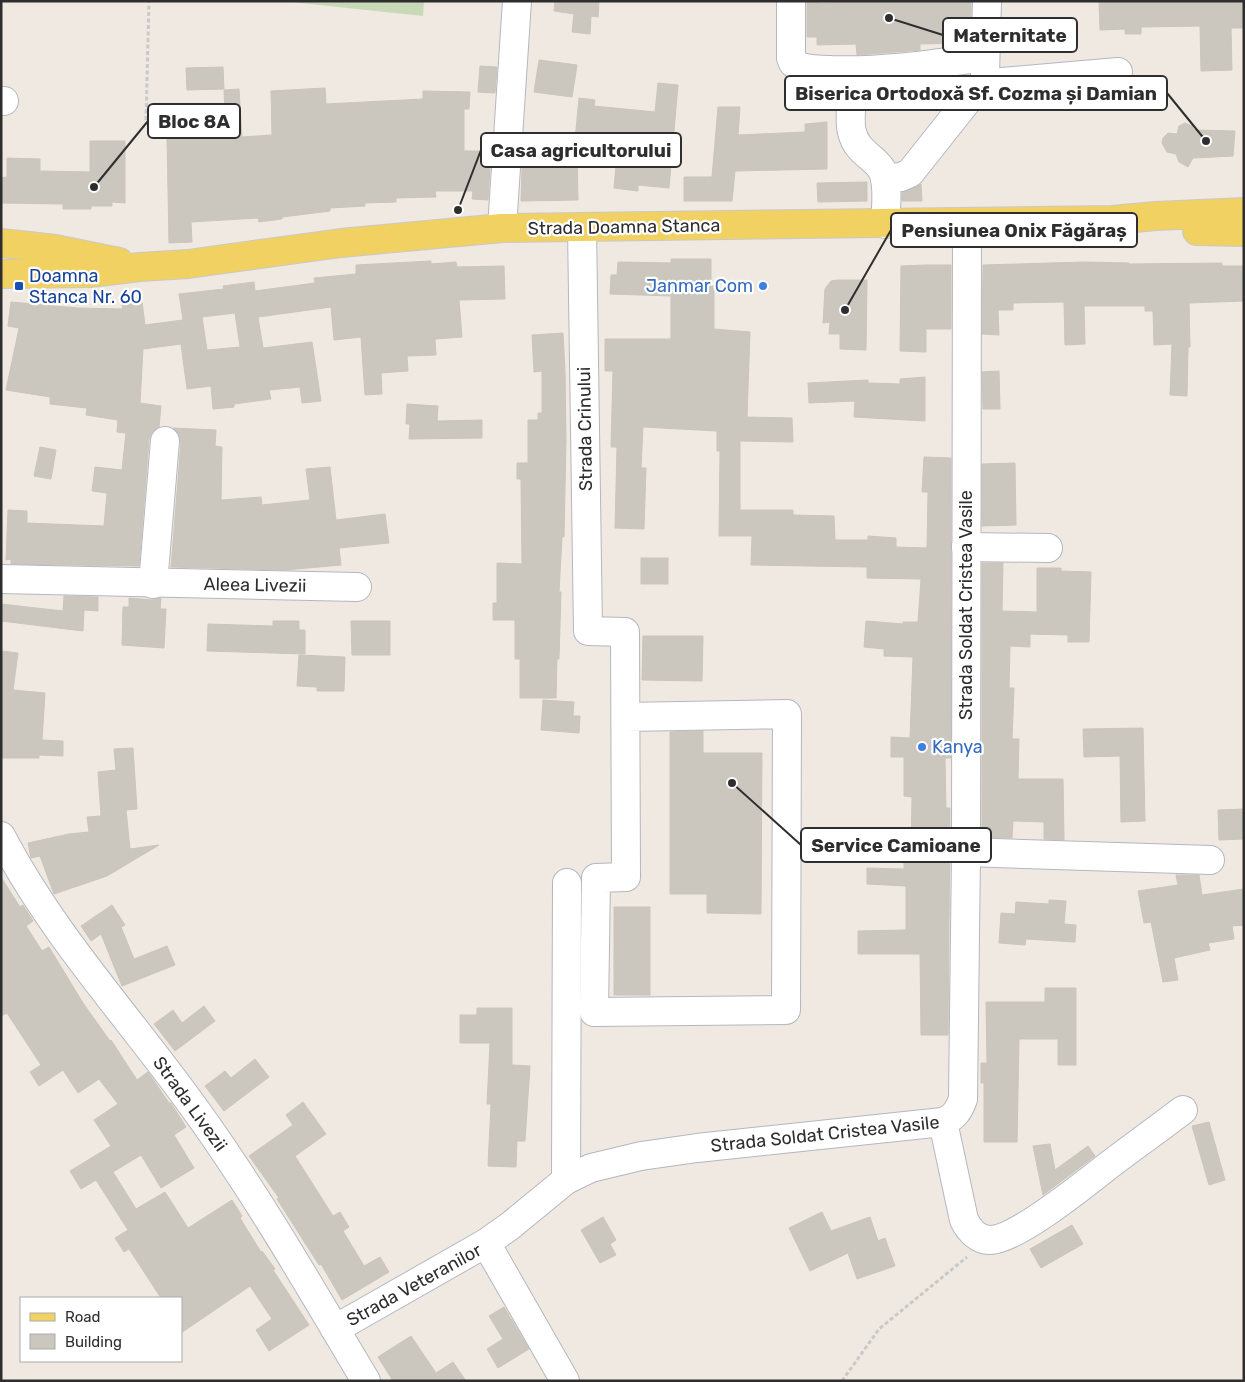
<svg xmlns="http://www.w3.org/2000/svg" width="1245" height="1382" font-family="Rubik,sans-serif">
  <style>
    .cemetery { fill: #c8d9b8 }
    .building { fill: #cbc7bf; stroke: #cbc5ba; fill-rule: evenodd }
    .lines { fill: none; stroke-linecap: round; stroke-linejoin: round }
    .minor-casing { stroke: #b4b7c1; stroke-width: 30 }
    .major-casing { stroke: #c9c9c9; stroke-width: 30 }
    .path { stroke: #c9c9c9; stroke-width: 3; stroke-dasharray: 4 2.5; stroke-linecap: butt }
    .minor { stroke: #fff; stroke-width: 28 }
    .major { stroke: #f2d163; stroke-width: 28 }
    .transit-dot { fill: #1a4fb4; stroke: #fff; stroke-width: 2 }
    .shop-dot { fill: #3f7fe0; stroke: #fff; stroke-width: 2 }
    .labels { text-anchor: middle; stroke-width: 4.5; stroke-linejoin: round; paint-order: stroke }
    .street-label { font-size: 18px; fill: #2e2e2e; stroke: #fff }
    .transit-label { font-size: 18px; fill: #164399; stroke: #fff; text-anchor: start }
    .shop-label { font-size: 18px; fill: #366cbe; stroke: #fff; text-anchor: end }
    .leader { fill: none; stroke: #2e2e2e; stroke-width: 2 }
    .callout-dot { fill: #2e2e2e; stroke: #fff; stroke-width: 2 }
    .callout { fill: #fff; stroke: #2e2e2e; stroke-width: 2 }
    .callout-label { font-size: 19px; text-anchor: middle; font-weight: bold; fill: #2e2e2e }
  </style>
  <rect width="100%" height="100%" fill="#efe9e1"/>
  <path class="cemetery" d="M282,1H424L423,16Z"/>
  <g class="building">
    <path d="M555,1H599L598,17L591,16L590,34L572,32L574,14L554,11Z"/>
    <path d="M807,1H821V3L874,1H971V33H960L961,43L920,44V50L857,55L856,44L817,45V37H807Z"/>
    <path d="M1099,1H1244V28H1231L1232,70L1201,71L1200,26L1141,27V34H1125V29L1100,30Z"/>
    <path d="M539,60L577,65L572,97L534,92Z"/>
    <path d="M480,66L497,67L495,93L478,92Z"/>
    <path d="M223,67L224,89L187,90L186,68Z"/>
    <path d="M658,83L678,85L669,188L638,185V191L614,188L618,144L575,140L579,98L595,100L594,106L655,112Z"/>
    <path d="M325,88L326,104L423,99V91L470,92L469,109H464V151H491L488,200L472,199L473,191H435L436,197L396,198V202L365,203V206L330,208V211L282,217V219L259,222L258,218L191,222L192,242L169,243L167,138L208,137V134L226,133L224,90L239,89L242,137L272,135L271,91Z"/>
    <path d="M718,107H740L738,135L805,132V124L827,122V169L735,171L732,201H684V177H712Z"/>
    <path d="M1185,123L1192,126L1194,130L1235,131L1233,156L1193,158L1188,167L1179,162L1176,154L1167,152L1162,143L1163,138L1168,133L1177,134L1179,126Z"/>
    <path d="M90,141H125V203L112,202V206H91V209H63V204L1,203V178L7,177V158L40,159V171L90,172Z"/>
    <path d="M558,154H577L578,200L521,201L522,167H558Z"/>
    <path d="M867,182V201L818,202L817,183Z"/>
    <path d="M921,184L922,201H902V193L916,187Z"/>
    <path d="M671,259H711V286H714V329L750,332L747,417L792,418L793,442L740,441V510H793V515L834,516L835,540H868V536L896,538V547L927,548L928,492H922L924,457L951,458V758H945L946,808H950L948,1035H921L920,954H858V931L906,930V886L867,884V868L904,869V860H911L912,797L904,796V757H891V737L910,738L913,657L884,656V649L864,647L866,621L903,624V622H918L921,579L867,578V567L751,565L752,536H719L720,451H717V431L643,427L641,468H646L644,529L615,528L617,447H611L613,371H605V339H671V296L610,294L611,275H617L618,262L671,263Z"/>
    <path d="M431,261V264L456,262L457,267L504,266L505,299L459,300L462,337L435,339L436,355L407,356L408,371L381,373L382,394L365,395L361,337L334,340L331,307L258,317L263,348L312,342L321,401L302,403L300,387L269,390L271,399L234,404V407L213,409L211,386L187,389L181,344L143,349L140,403L161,406L159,427L152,432L149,440L139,566L11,564V559L6,560L8,510L27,511V523L104,526L107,493L92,491L95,467L122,470L126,433L117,432L118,420L86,415L87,408L50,404V397L6,390L19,328L8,326L11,302L78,308L123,309L122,305L142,302L145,325L183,320L179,294L224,289L223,286L254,282L255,291L315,283L314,278L356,274V265ZM235,313L240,347L207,350L202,317Z"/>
    <path d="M1084,262L1129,263V264L1222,263V266H1244V301L1189,303L1190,347H1188L1187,396L1170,395L1172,344L1154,345L1153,311H1145V306H1084L1085,344L1065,345L1064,302L1013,303V310H998L999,335L982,334L983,265Z"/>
    <path d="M926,265H951V329H926V352L900,351L901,266Z"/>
    <path d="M838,280H867L866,350L840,349V334H829L830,322L823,323L825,289L831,281Z"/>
    <path d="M563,333L565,371L566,440L564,537H562L559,592H561L559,659H557L556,698H520V659H515V620H493V603H497V563L522,564L521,479H517V463H528V420H538V413H542V371L534,372L532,335Z"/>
    <path d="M999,371L1000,409H983L982,372Z"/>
    <path d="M925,377V421L854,417L855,401L809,403L808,383L868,380V383L900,384V379Z"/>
    <path d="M407,404L438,406L437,421L482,420V438L409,439L410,424H406Z"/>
    <path d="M173,428L216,430L215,446L222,447L221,500L261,497L262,505L310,500L306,469L330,467L336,520L385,514L389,543L339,548L341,565L285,570L171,567L181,442L179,434Z"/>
    <path d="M40,447L56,450L51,479L34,476Z"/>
    <path d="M1015,463L1016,525L982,526V464Z"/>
    <rect x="641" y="558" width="27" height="26"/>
    <path d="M982,563H1003L1002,611L1037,612V568H1061V571L1091,572L1089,642H1068V635L1030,634V647L1010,646L1009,688H1014L1012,739H1019L1018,779H1063L1064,840L1044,839V822L1013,821L1012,838L982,837Z"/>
    <path d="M64,596L98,597V611L84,610L83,631L1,621V604L63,611Z"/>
    <path d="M129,598L152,600L161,598L160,609H166L164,648L122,645L123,607H129Z"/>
    <path d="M273,621H299V630H305V654L207,651L208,624L273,626Z"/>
    <path d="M351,621H390V655H352Z"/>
    <path d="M643,636H703L702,681L642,680Z"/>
    <path d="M1,651L18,653L13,690L45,693L42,740L63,741V756L39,755V758H1Z"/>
    <path d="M299,655L345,657L344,691H317V687L297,686Z"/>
    <path d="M543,700L574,702L573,716H580L579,733L541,730Z"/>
    <path d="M1143,728L1145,821L1121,822L1120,756L1084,757L1083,729Z"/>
    <path d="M703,731V753H762L761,914L707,913V894H670V732Z"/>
    <path d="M133,748L137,809L126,810L130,849L159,845L107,876L54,894L40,856L31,858L28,843L69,834L89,832L87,817L101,816L98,772L116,770L114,749Z"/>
    <path d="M1244,809V839L1219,840L1218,810Z"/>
    <path d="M1176,875H1199L1202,895L1244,889V925L1232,926L1234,939L1208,943L1210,950L1174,958L1178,980L1163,982L1151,922L1144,923L1138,891L1178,885Z"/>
    <path d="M1,877L20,907L23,905L33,921L26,926L42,951L49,947L83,1003L110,1041L111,1040L137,1080L148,1072L169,1103H171L186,1127L174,1135L194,1168L161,1188L141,1155L113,1172L136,1209L165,1192L188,1228L232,1200L242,1216L240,1218L261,1252L262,1251L275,1269L273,1270L309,1325L269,1351L256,1330L272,1319L250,1286L181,1333V1298H161L129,1249L124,1252L115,1238L128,1230L96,1180L81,1189L70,1171L111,1146L94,1120L118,1104L99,1079L78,1093L63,1070L39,1086L30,1072L41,1065L7,1013L1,1016Z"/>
    <path d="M1049,900L1066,901L1064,924L1076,925L1075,942L1026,939L1025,945L999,943L1001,913L1015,914L1016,902L1049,904Z"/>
    <path d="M112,905L125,925L121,927L134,959L167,946L175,965L122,986L101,934L91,941L81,926Z"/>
    <rect x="614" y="907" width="36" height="88"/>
    <path d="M1045,988H1076V1065H1058V1039H1019L1017,1142H984V1083H981V1063H987L986,1002H1045Z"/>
    <path d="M204,1006L215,1021L175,1051L154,1024L173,1010L182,1023Z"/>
    <path d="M477,1008H512V1065L530,1066L525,1141H517L516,1167L488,1166L491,1104H487L490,1043H460V1015H477Z"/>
    <path d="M255,1059L269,1077L224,1111L205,1086L225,1071L231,1078Z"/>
    <path d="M303,1102L326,1134L295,1156L333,1216L340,1212L349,1227L343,1231L364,1266L380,1257L389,1272L342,1300L321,1264L319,1265L277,1199L279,1198L249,1156L293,1125L286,1115Z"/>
    <path d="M1209,1122L1225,1180L1209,1185L1192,1126Z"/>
    <path d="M1050,1144L1055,1170L1088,1146L1095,1156L1043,1195L1033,1146Z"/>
    <path d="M822,1212L831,1231L870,1217L878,1241L885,1238L895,1266L857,1279L848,1253L810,1271L789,1228Z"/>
    <path d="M603,1217L616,1240L610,1244L616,1255L600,1263L581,1230Z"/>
    <path d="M1072,1225L1083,1244L1041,1268L1030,1249Z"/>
    <path d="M504,1307L529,1349L498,1368L487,1349L503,1339L489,1316Z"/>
    <path d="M411,1336L436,1373L453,1362L466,1381H393L378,1357Z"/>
  </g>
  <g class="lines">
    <defs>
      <g id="minor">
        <path d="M791,1V58L793,63C804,71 818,69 831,70C883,72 933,64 985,57"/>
        <path d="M854,71C854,87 848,118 852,132C857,153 874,156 882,170C889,183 886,209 885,224"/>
        <path d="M985,75L987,1"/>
        <path d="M1,101H4"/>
        <path d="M885,179L901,177L910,173L968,100C975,92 981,87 991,83L1118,72"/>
        <path d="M582,227L588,631L625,632L626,877L596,878L594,1012L786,1010L787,714L626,717"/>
        <path d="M502,228L517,1"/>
        <path d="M966,547L1048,548"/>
        <path d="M1,579L357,587"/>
        <path d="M153,584L165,441"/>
        <path d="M1,836C53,936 130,1018 195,1109C258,1196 311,1289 366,1381"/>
        <path d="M966,852L1210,860"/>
        <path d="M943,1122L964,1220C969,1230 978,1240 990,1240C1016,1240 1086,1183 1109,1165C1133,1147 1158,1129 1183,1110"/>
        <path d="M566,1180L567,883"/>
        <path d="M486,1243L565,1381"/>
        <path d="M335,1329L486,1243L510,1226L566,1180L591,1168L641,1156L697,1148L943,1122C955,1117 959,1110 963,1099L966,852L967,223"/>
      </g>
      <g id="major">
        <path d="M1197,231L1244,232"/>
        <path d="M1,243L55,249L119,262"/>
        <path d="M1,274L90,273L140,267L188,264L341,243L502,228L1112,220L1156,216L1244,212"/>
      </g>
    </defs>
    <use href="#minor" class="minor-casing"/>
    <use href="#major" class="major-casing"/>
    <g class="path">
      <path d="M146,120L149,1"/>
      <path d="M842,1381L879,1329L967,1257"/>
    </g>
    <use href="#minor" class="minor"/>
    <use href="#major" class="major"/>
  </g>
  <rect class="transit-dot" x="14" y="281" width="10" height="10" rx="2.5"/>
  <g class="shop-dot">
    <circle cx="763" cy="286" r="5"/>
    <circle cx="922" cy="747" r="5"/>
  </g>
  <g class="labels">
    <g class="street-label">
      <text transform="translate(624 227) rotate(-1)" y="6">Strada Doamna Stanca</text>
      <text transform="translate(585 429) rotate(-91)" y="6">Strada Crinului</text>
      <text transform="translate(255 585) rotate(1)" y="6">Aleea Livezii</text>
      <text transform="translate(966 605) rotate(-90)" y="6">Strada Soldat Cristea Vasile</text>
      <text transform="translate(190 1104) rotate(54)" y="6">Strada Livezii</text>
      <text transform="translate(825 1134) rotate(-6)" y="6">Strada Soldat Cristea Vasile</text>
      <text transform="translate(414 1285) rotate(-29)" y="6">Strada Veteranilor</text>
    </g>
    <g class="transit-label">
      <text x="29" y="282">Doamna<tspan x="29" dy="21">Stanca Nr. 60</tspan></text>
    </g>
    <g class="shop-label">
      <text x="753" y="292">Janmar Com</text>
      <text x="932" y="753" text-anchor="start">Kanya</text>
    </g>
  </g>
  <path class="leader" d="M889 18L943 35M1206 141L1167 93M94 187L148 121M458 210L481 150M845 310L891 230M732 783L801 845"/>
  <g class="callout-dot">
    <circle cx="889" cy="18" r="5"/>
    <circle cx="1206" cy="141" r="5"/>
    <circle cx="94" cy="187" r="5"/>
    <circle cx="458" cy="210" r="5"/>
    <circle cx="845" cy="310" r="5"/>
    <circle cx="732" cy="783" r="5"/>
  </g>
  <g class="callout">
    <rect x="943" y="18" width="134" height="34" rx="5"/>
    <rect x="785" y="76" width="382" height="34" rx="5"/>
    <rect x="148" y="104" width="92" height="34" rx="5"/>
    <rect x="481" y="133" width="200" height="34" rx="5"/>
    <rect x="891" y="213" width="246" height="34" rx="5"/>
    <rect x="801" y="828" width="190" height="34" rx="5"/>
  </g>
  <g class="callout-label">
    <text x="1010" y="42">Maternitate</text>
    <text x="976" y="100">Biserica Ortodoxă Sf. Cozma și Damian</text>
    <text x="194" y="128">Bloc 8A</text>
    <text x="581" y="157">Casa agricultorului</text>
    <text x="1014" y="237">Pensiunea Onix Făgăraș</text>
    <text x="896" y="852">Service Camioane</text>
  </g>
  <rect width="1245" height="1382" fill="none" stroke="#2e2e2e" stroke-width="5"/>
  <rect x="20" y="1297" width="162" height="65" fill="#ffffff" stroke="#ababab"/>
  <rect x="30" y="1313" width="25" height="8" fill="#f2d163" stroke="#ababab"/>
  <text x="65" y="1322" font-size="15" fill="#2e2e2e">Road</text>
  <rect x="30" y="1334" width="25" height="15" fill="#cbc7bf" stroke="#ababab"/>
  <text x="65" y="1347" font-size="15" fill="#2e2e2e">Building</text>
</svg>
